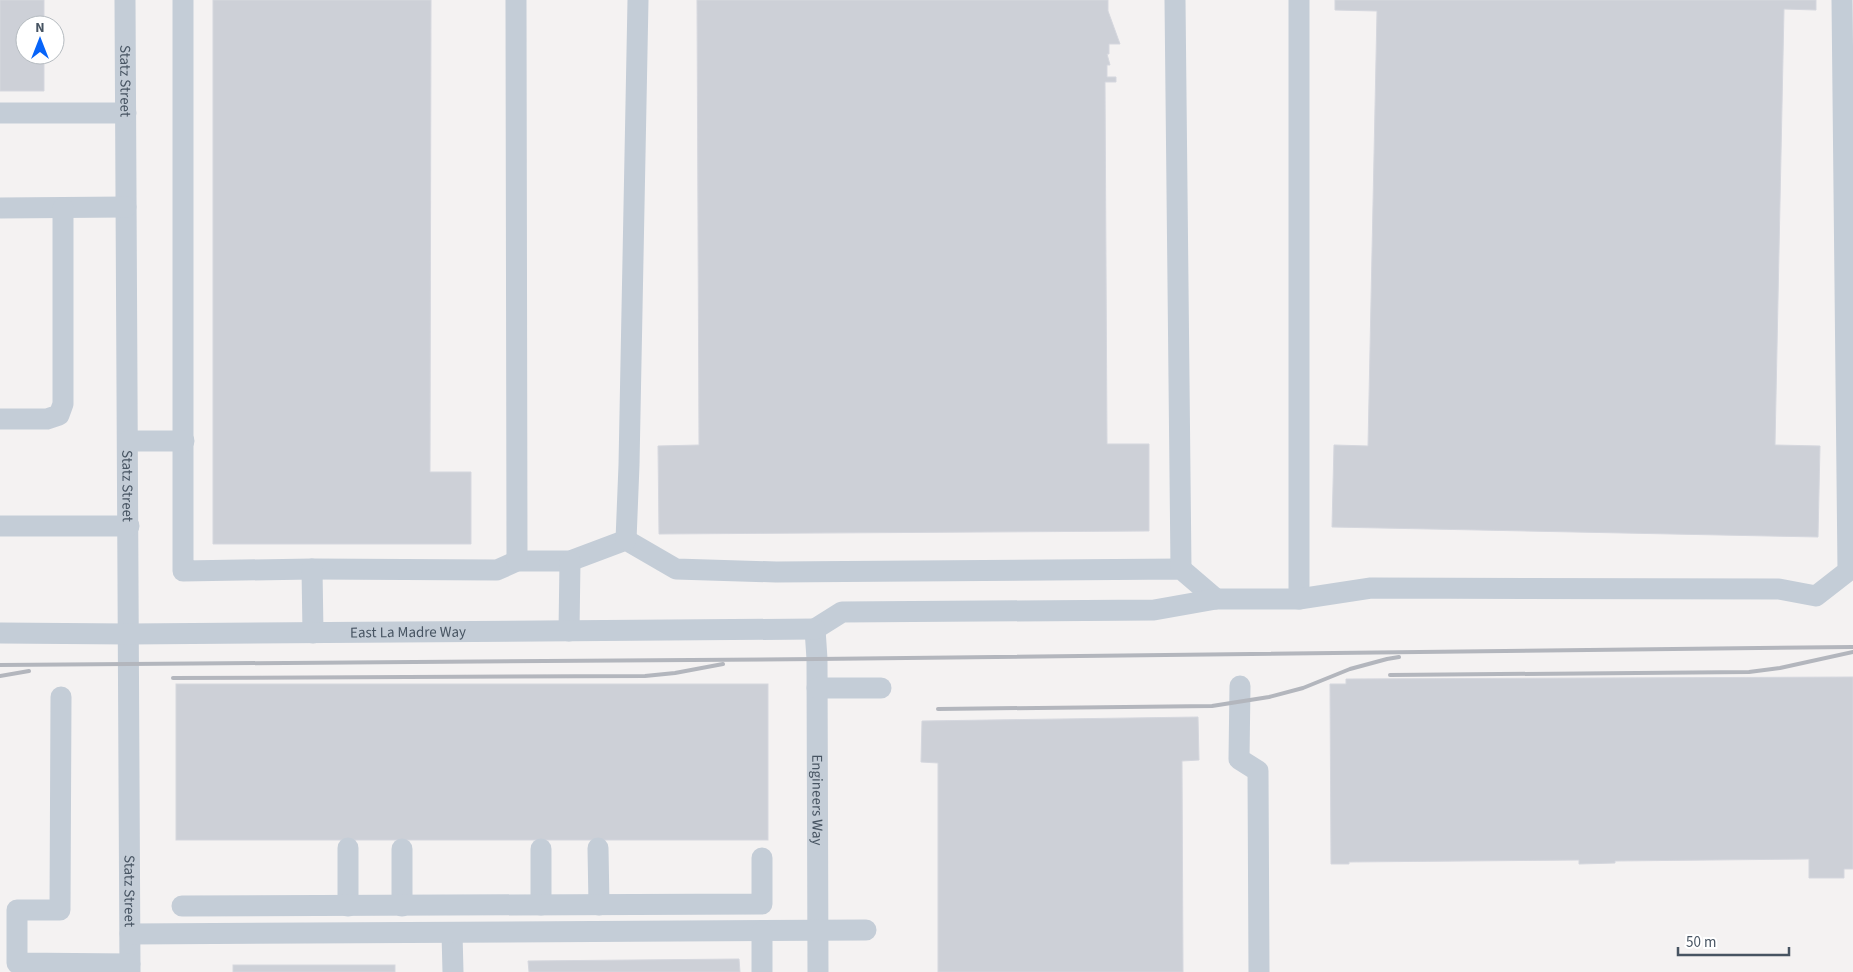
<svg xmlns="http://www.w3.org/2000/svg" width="1853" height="972" font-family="'Source Sans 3',sans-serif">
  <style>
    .building { fill: #cdd0d7; stroke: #d5d7de }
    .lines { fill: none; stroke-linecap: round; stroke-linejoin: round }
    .minor { stroke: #c4cdd7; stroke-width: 21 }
    .rail { stroke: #b3b6bd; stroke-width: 4 }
    .labels { text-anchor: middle; stroke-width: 4.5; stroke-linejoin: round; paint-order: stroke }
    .street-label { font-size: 15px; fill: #475462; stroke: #fff }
  </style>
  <rect width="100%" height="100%" fill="#f4f2f2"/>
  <g class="building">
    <path d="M0,0H44V25H25V55H44V91H0Z"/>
    <path d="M213,0H431L430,472H471V544H213Z"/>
    <path d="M697,0H1108V11L1120,44H1109V54H1107L1110,65H1107V77H1116V82H1105L1107,444H1149V531L659,534L658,446L699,445Z"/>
    <path d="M1335,0H1816V10L1784,9L1775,445L1820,446L1818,537L1332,527L1334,445L1368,446L1377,11L1335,10Z"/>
    <path d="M1853,677V869H1844V878H1809V859L1615,861V863L1579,864V860L1349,862V864H1331L1330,684H1346V679Z"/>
    <rect x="176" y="684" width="592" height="156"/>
    <path d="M1198,717L1199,760L1182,761L1183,972H938V763L921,762L922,721Z"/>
    <path d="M739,959L740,972H529L528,961Z"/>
    <rect x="233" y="965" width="162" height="7"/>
  </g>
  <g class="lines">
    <g class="minor">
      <path id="s1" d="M125,0L130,972"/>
      <path d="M183,0V571L312,569L497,570L517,561H570L626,540L676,569L776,572L1181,569L1216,599"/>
      <path d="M516,0L517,561"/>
      <path d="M1175,0L1181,569"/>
      <path d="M1299,0V599"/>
      <path d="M0,113H126"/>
      <path d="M0,208L126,207"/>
      <path d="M0,419H47L59,415L63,404V208"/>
      <path d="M128,441H184"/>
      <path d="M0,526H129"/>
      <path d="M626,540L629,465L638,0"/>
      <path d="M312,569L313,633"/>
      <path d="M815,629L842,612L1154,610L1216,599H1299L1371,588L1779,589L1816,596L1848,571L1842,0"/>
      <path id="s2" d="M815,629L817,659L818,972"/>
      <path d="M569,631L570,561"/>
      <path id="s3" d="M0,633L129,634L815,629"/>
      <path d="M1240,686L1239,759L1258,771L1259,972"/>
      <path d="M817,688H881"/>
      <path d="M61,697L60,910H17V963L130,964"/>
      <path d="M348,848V906"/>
      <path d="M598,848L599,905"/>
      <path d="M402,849V906"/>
      <path d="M541,849V905"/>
      <path d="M182,906L762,904V858"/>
      <path d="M452,933L453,972"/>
      <path d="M130,934L866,930"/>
      <path d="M762,972V932"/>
    </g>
    <g class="rail">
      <path d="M0,665L817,659L1853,647"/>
      <path d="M1390,675L1749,672L1780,668L1853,652"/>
      <path d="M0,676L29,671"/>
      <path d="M173,678L645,676L675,673L723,664"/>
      <path d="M938,709L1212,706L1269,697L1303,688L1350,669L1387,659L1399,657"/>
    </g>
  </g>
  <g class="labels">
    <g class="street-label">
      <text dy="5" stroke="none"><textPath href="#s1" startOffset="81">Statz Street</textPath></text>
      <text dy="5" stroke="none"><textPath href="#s1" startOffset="486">Statz Street</textPath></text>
      <text dy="5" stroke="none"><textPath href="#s3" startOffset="408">East La Madre Way</textPath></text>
      <text dy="5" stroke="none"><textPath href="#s2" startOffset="171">Engineers Way</textPath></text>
      <text dy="5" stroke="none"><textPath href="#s1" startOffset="891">Statz Street</textPath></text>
    </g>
  </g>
  <g transform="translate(40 40)"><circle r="24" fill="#ffffff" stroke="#b5bbc0"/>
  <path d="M0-4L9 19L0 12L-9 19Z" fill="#0764f9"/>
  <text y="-8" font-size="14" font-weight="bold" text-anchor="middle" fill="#475462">N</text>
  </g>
  <path d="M1678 947v8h111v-8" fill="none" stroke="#475462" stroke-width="2.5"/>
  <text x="1686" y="947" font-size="15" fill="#475462" stroke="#ffffff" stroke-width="4" paint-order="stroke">50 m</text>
</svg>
